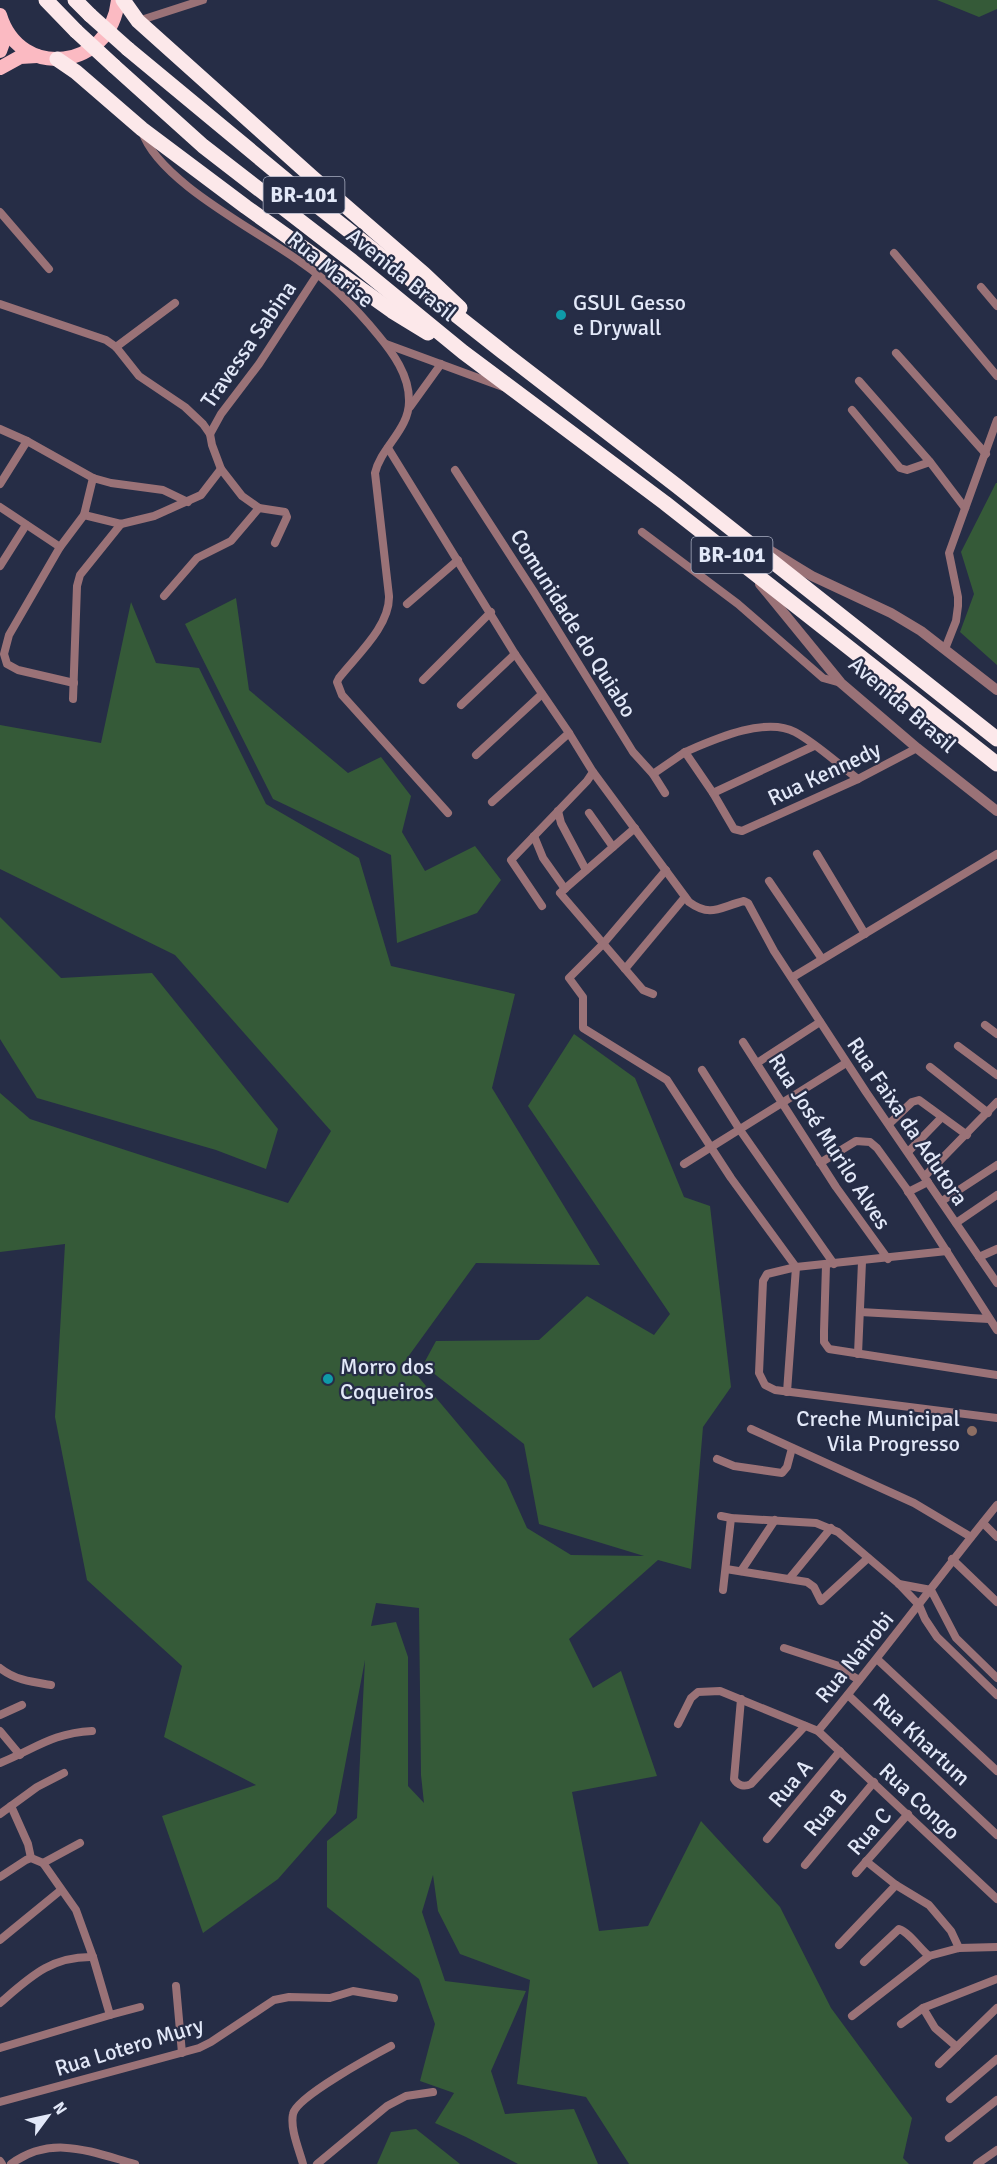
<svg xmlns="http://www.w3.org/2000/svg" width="997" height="2164" font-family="Signika,sans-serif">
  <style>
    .green { fill: #355a38; fill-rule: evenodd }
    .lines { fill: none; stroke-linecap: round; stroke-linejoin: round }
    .minor { stroke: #9a7277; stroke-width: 8 }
    .tertiary { stroke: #9a7277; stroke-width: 10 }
    .primary { stroke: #fbbac2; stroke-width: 14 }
    .motorway { stroke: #fce8ea; stroke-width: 15 }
    .motorway-bridge { stroke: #fce8ea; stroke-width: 15 }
    .culture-dot { fill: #0f9aa8; stroke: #262d46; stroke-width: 2 }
    .education-dot { fill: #8d6e63; stroke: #262d46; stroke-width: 2 }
    .labels { text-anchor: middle; stroke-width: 4.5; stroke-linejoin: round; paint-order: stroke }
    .shield { fill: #262d46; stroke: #aab0c3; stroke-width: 1.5 }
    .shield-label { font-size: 21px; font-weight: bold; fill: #e2e8f8 }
    .street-label { font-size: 22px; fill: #e2e8f8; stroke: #262d46 }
    .poi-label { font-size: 22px; fill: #e2e8f8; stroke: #262d46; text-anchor: start }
  </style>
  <rect width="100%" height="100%" fill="#262d46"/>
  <g class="green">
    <path d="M937,0H997V9L979,17Z"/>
    <path d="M996,483H997V665L960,632L974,594L961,552Z"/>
    <path d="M236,598L249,690L348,773L381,757L411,796L402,832L425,871L475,846L501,880L477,913L397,943L391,855L273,799L185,624Z"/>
    <path d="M131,602L156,663L199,668L266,804L359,858L391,966L515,994L492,1088L600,1265L476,1263L405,1361L506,1481L527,1528L571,1555L644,1556L539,1524L524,1444L423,1365L436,1341L539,1340L587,1296L654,1335L670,1314L528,1106L574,1034L635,1078L684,1197L710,1206L731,1387L703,1427L691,1569L658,1560L569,1639L593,1688L621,1671L657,1776L572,1792L599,1931L648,1926L701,1821L780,1907L831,2008L912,2118L903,2158L909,2164H629L586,2097L517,2084L530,1980L460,1954L438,1911L433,1875L422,1912L445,1981L526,1991L491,2071L505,2114L574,2109L598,2164H518L466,2137L435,2123L454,2093L420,2081L435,2024L419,1979L327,1907V1841L357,1818L365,1660L336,1813L278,1879L203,1933L162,1816L256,1785L164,1737L182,1666L87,1580L55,1417L65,1244L0,1252V1093L30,1119L288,1203L331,1131L175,955L0,869V725L101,743ZM376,1603L419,1608L421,1775L424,1803L408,1786V1657L396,1622L371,1626Z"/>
    <path d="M0,917L61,978L152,973L278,1129L266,1169L216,1150L37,1098L0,1039Z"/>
    <path d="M416,2129L460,2164H377L391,2132Z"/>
  </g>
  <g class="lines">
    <g class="minor">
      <path d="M138,21L203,0"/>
      <path d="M142,131C158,182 260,232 302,263C331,283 356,308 378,335C393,353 409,375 409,400C410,429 381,447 375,473L389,596C390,626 357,655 339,678L337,682L342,695L448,813"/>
      <path d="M0,212L49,269"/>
      <path d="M894,253L997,376"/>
      <path d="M981,287L997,306"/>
      <path d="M0,304L106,340L116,347L139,376L185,407L203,424L210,434L212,445L221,469L242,496L259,508L285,512L287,517L275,543"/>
      <path d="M386,344L503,387"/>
      <path d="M116,347L175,303"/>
      <path d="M896,353L986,454"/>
      <path d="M859,381L930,462L965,508"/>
      <path d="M410,407L441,364"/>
      <path d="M852,410L900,468L907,470L930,462"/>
      <path d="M0,429L27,441L93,478L111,483L163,490L188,502"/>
      <path d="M210,434L221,414L259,364L317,275"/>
      <path d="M388,448L515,654L569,733L593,772L587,781L511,860L542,906"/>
      <path d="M455,470L534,592L633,752L653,774L665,793"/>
      <path d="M0,484L27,441"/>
      <path d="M0,507L60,547"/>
      <path d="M84,515L121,524L154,516L201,495L221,469"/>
      <path d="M642,532L738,604L823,678L841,683"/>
      <path d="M0,566L26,525"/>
      <path d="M164,596L197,558L231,541L259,508"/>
      <path d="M407,604L458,560"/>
      <path d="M945,649L956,621L958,606V597L949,553L997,420"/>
      <path d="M423,680L491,612"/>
      <path d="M74,683L18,670L7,664L4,654L9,635L60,547L84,515L93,478"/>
      <path d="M73,699L77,586L80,575L121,524"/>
      <path d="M461,705L515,654"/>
      <path d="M685,752C713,740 765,716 795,732C817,744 838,764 858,779"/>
      <path d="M476,755L542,694"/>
      <path d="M593,772L689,902C711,918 720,907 744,901L748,903L774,951L866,1092L997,1283"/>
      <path d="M653,774L685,752L713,793L734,829L742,831L858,779L917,748"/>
      <path d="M713,793L814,746"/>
      <path d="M492,802L569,733"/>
      <path d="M558,811L561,823L586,870"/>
      <path d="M589,813L613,847"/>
      <path d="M635,828L560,893L643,990L653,994"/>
      <path d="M534,836L543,858L565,889"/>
      <path d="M817,854L865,934"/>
      <path d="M666,870L603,944L569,978L583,997V1028L667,1080L731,1178L796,1267L787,1392"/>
      <path d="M769,881L822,959"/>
      <path d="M625,969L685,897"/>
      <path d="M793,977L997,854"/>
      <path d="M985,1025L997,1034"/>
      <path d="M743,1042L836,1187L888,1259"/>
      <path d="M958,1046L997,1075"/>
      <path d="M757,1063L820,1022"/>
      <path d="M930,1067L988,1113"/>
      <path d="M702,1070L740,1130L834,1264"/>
      <path d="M889,1124L912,1102L919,1100L967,1135"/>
      <path d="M908,1152L942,1117"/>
      <path d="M820,1163L856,1141L870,1142L877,1148L906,1188L997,1330"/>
      <path d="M684,1164L846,1063"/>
      <path d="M925,1176L997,1102"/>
      <path d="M908,1192L928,1182"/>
      <path d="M942,1201L997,1165"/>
      <path d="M956,1223L997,1195"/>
      <path d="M947,1251L796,1267L767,1274L763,1281L759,1373L765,1385L775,1390L997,1418"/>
      <path d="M979,1257L997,1249"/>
      <path d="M826,1265L824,1331V1342L829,1349L997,1375"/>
      <path d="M860,1312L989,1319"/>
      <path d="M858,1354L862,1262"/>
      <path d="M751,1429L914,1503L971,1537"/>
      <path d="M717,1459L734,1466L782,1473L787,1467L792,1448"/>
      <path d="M721,1516L731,1518L816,1523L838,1532L899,1584L919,1605L925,1619L937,1637L997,1695"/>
      <path d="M983,1523L997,1537"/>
      <path d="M952,1559L997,1602"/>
      <path d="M726,1569L807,1582L814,1587L821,1601L868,1558"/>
      <path d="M741,1571L775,1520"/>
      <path d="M789,1579L831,1528"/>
      <path d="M899,1584L931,1590L956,1638L997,1678"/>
      <path d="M723,1590L731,1518"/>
      <path d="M784,1648L845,1668L849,1674L859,1680"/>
      <path d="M877,1659L997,1771"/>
      <path d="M0,1668C15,1680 32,1682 51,1685"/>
      <path d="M848,1695L997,1835"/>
      <path d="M741,1699L734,1779C738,1786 745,1787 751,1784L805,1726"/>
      <path d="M0,1715L22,1705"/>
      <path d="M678,1724L691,1698L698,1692L720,1691L818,1731L997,1899"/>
      <path d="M0,1731L20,1755"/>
      <path d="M818,1731C880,1657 936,1580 997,1505"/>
      <path d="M0,1763C35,1749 52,1733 92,1731"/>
      <path d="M11,1806L28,1844L31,1858"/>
      <path d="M0,1814L37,1787L64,1773"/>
      <path d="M767,1839L840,1751"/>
      <path d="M866,1861L896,1885L929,1905L951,1931L959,1948"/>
      <path d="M43,1863L80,1843"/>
      <path d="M805,1865L874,1782"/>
      <path d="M856,1873L908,1814"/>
      <path d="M0,1877L26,1860L31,1858L43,1863L76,1910L93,1957L110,2015L0,2048"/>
      <path d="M0,1940L61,1890"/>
      <path d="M839,1945L896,1885"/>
      <path d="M864,1962L899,1929C909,1932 920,1949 929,1956"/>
      <path d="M176,1986L182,2053"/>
      <path d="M0,2003C30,1977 51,1956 93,1957"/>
      <path d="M923,2008L935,2028L957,2047"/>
      <path d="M110,2015L140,2007"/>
      <path d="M852,2016L929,1956L959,1948L997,1947"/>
      <path d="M901,2024L923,2008L997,1979"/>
      <path d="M939,2064L997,2008"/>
      <path d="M950,2099L997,2059"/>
      <path d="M0,2102L199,2048L211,2042L274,2000L289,1997L330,1998L353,1991L394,1998"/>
      <path d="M949,2138L997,2100"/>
      <path d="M0,2161L2,2164"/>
      <path d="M11,2164C52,2134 91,2152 135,2164"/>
      <path d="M303,2164C299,2149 290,2129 293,2114C296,2097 374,2055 391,2046"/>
      <path d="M317,2164L387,2106L406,2096L433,2092"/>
      <path d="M977,2164L997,2150"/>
    </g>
    <g class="tertiary">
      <path d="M761,545L812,576L891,613L921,631L997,690"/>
      <path d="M760,584L841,683L917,748L997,811"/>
    </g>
    <g class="primary">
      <path d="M0,15C20,81 111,70 118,0"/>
      <path d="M0,51L4,40L3,25"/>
      <path d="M0,68L20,57L37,56"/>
    </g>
    <g class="motorway">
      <path d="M46,0L76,31"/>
      <path d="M75,0L90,15"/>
      <path d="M123,0L138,21L312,177L424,274L460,308"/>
      <path d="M128,49L315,204L503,352L677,486L997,739"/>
      <path d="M57,59L76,72L142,129L246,207L392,311L428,333"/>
      <path d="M114,66L203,146L352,261L463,352L665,503L997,764"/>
    </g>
    <g class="motorway-bridge">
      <path d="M90,15L128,49"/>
      <path d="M76,31L114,66"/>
    </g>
  </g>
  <g class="culture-dot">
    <circle cx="561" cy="315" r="6"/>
    <circle cx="328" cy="1379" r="6"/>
  </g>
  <circle class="education-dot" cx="972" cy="1431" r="6"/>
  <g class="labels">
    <g class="shield">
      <rect x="263.5" y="177" width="81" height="36" rx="4.5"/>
      <rect x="691.5" y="537" width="81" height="36" rx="4.5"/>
    </g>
    <g class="shield-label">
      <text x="304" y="202">BR-101</text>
      <text x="732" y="562">BR-101</text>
    </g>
    <g class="street-label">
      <text transform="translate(331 269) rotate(40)" y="8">Rua Marise</text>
      <text transform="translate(402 274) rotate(39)" y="8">Avenida Brasil</text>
      <text transform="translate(248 344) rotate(-55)" y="8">Travessa Sabina</text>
      <text transform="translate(574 623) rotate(58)" y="8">Comunidade do Quiabo</text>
      <text transform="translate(903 704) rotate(41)" y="8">Avenida Brasil</text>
      <text transform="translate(824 773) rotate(-25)" y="8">Rua Kennedy</text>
      <text transform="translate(908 1121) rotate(56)" y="8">Rua Faixa da Adutora</text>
      <text transform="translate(830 1141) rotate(57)" y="8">Rua José Murilo Alves</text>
      <text transform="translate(854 1657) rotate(-51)" y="8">Rua Nairobi</text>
      <text transform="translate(922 1739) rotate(43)" y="8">Rua Khartum</text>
      <text transform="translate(790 1783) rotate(-50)" y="8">Rua A</text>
      <text transform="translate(920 1801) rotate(43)" y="8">Rua Congo</text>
      <text transform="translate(825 1812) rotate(-50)" y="8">Rua B</text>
      <text transform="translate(869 1831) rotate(-49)" y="8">Rua C</text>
      <text transform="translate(129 2046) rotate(-17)" y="8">Rua Lotero Mury</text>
    </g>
    <g class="poi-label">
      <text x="573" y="310">GSUL Gesso<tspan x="573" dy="25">e Drywall</tspan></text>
      <text x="340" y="1374">Morro dos<tspan x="340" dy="25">Coqueiros</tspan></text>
      <text x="960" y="1426" text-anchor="end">Creche Municipal<tspan x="960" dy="25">Vila Progresso</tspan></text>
    </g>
  </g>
  <g transform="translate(48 2116) rotate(57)" stroke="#262d46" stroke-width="4.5" paint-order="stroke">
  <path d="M0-4.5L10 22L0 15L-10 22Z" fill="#e2e8f8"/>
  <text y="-9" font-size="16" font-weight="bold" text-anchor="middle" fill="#e2e8f8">N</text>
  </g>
</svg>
